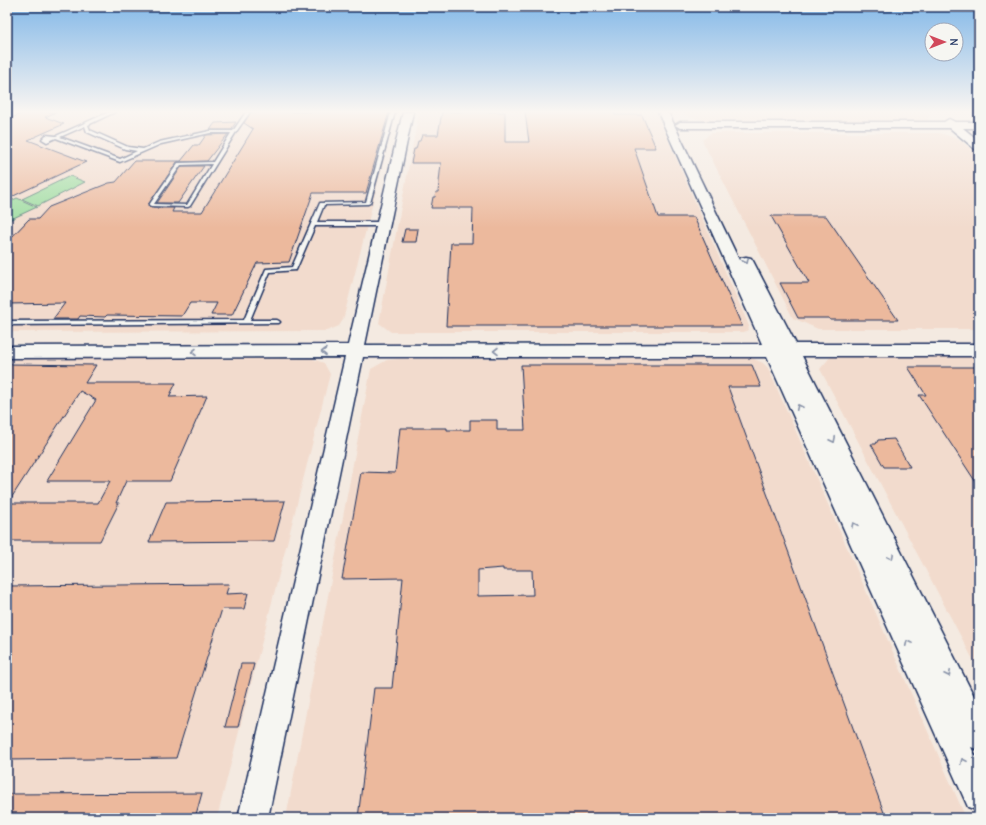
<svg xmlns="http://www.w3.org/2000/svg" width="986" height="825" font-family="'Comic Neue',sans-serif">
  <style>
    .built { fill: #f2dbcd }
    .green { fill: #a1dda3; stroke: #5e8680 }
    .building { fill: #ecb99d; stroke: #1b2f5e; fill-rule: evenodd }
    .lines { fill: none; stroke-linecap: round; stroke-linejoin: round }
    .lane-casing { stroke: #1b2f5e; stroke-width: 3 }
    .secondary-casing { stroke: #1b2f5e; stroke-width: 3 }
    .lane { fill: #f6f6f2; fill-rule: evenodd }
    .secondary { fill: #f6f6f2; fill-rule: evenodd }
    .oneway { stroke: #8892a8 }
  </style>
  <rect width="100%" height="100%" fill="#f4eae1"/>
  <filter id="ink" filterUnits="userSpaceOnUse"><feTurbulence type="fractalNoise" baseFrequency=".025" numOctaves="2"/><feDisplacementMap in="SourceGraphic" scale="8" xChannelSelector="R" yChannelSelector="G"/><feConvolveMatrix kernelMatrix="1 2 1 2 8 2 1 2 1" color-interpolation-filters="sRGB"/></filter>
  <g filter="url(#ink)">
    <g class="built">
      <path d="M7,112H396L343,320L339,326L327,331L7,332Z"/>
      <path d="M419,112H656L749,326L748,330L744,332H391L379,323Z"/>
      <path d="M685,112H928L931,115L926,121H703L687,116Z"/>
      <path d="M711,133H939L959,139L979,156V329H818L793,318L702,140Z"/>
      <path d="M832,355H979V671L820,369Z"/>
      <path d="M310,358L324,363L330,374L217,818H7V359Z"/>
      <path d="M752,358L763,363L768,368L966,818H286L371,369L387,360L398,359Z"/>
    </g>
    <g class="green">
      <path d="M70,176L85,182L38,206L22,199Z"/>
      <path d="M17,198L37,207L7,221V203Z"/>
    </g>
    <g class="building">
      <path d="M25,112H56L45,117L64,124L28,140L86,162L7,199V114L14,117Z"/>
      <path d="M251,112H389L366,193H313L289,262L257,263L232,315H211L217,303H190L182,316L107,315L105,317L80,316L78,319H53L65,303L7,304V242L29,219H38L49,207L109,183L116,182L134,161H181L194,145H199L206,135L228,134L207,161L177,162L148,205L151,208H174L172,212H202L253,129L244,123Z"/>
      <path d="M442,112H505V142H529L525,112H614L615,115H642L656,148H634L658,217H694L742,326H446L451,243H472L473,208H431L433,197H435L436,192H438L441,163H411L414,149H416L418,141H420L422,135H438Z"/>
      <path d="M236,122L231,130H210L215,123Z"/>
      <path d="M182,166H204L178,203H157Z"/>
      <path d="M771,216H826L898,320H830L829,318H798L780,283H809Z"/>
      <path d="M405,229H418L416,242H402Z"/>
      <path d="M7,364L96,365L85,383H176L169,397L207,396L170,481H126L116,503H119L100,541H7ZM80,391L96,400L47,481H110L98,503H8Z"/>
      <path d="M521,365H752L761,387H728L886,818H358L374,688H392L403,578L342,579L361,472L395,473L400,428H447V430H470V420H497V430H525ZM503,568V570H532L533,595L478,596V570Z"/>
      <path d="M908,367H979V487L919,395H926Z"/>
      <path d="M894,439L910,467H884L871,444H876L878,440Z"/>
      <path d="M285,501L274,541L149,542L166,502Z"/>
      <path d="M229,584L226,594L248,593L244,609H222L176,758L7,760V586Z"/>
      <path d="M241,664H254L238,727H225Z"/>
      <path d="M202,793L195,818H7V794Z"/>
    </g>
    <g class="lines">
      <defs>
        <g id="lane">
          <path d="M109,112H115L88,125L90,130L128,147L143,149L159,142L210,131H233L246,112H250L236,132L190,206L188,207L151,206L149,205L178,163L213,162L231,133H210L161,144L120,162L56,138L47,142L42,139L46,135L56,136ZM85,126L87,132L125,149L137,151L120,159L60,137ZM212,164L187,205L154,204L181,165Z"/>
          <path d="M391,112H395L370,203L368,204L324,205L317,222H383L386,224L383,226H315L296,270L270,272L250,320H277L279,321L280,322L279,323L7,325V321L244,320L266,269L292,267L320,203L366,202Z"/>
        </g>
        <g id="secondary">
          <path d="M403,112H413L365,345L762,344L658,112H668L739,260L741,258L746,257L751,258L753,261L796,344H979V356H802L979,706V750L971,747L979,763V811L968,807L767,357H363L268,818H238L345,357L7,358V346L348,345Z"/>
          <path d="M949,119L955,122H979V128H963L979,141V150L975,149L950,128H680L675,125L680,122H944Z"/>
        </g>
      </defs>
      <use href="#lane" class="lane-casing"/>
      <use href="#secondary" class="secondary-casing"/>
      <use href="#lane" class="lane"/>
      <use href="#secondary" class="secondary"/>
    </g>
    <defs><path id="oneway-chevron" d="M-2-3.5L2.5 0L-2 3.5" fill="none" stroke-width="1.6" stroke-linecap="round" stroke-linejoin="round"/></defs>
    <g class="oneway">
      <use href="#oneway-chevron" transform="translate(746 261) rotate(64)"/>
      <use href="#oneway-chevron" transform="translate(496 351) rotate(180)"/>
      <use href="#oneway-chevron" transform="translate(194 352) rotate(180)"/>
      <use href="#oneway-chevron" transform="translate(324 352) rotate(180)"/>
      <use href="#oneway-chevron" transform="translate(799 407) rotate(-115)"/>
      <use href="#oneway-chevron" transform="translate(833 440) rotate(64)"/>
      <use href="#oneway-chevron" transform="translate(854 525) rotate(-115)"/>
      <use href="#oneway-chevron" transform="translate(891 557) rotate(64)"/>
      <use href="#oneway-chevron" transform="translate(908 643) rotate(-115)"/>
      <use href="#oneway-chevron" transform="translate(948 674) rotate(64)"/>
      <use href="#oneway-chevron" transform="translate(963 761) rotate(-115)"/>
    </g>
  </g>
  <linearGradient id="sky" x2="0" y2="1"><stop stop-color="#83b8e8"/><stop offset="0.49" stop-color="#faf6f2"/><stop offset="1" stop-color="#faf6f2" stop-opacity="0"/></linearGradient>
  <rect width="986" height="228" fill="url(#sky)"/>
  <rect width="986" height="825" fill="none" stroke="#f6f6f2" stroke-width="24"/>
  <rect x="12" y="12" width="962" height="801" fill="none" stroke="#1b2f5e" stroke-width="1.5" filter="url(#ink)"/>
  <g transform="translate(944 42) rotate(90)"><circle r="19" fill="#f6f6f2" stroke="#9ea6b7"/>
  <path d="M0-3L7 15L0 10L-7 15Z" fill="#d1495b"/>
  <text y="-6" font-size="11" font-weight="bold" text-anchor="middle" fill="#1b2f5e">N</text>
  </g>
</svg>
